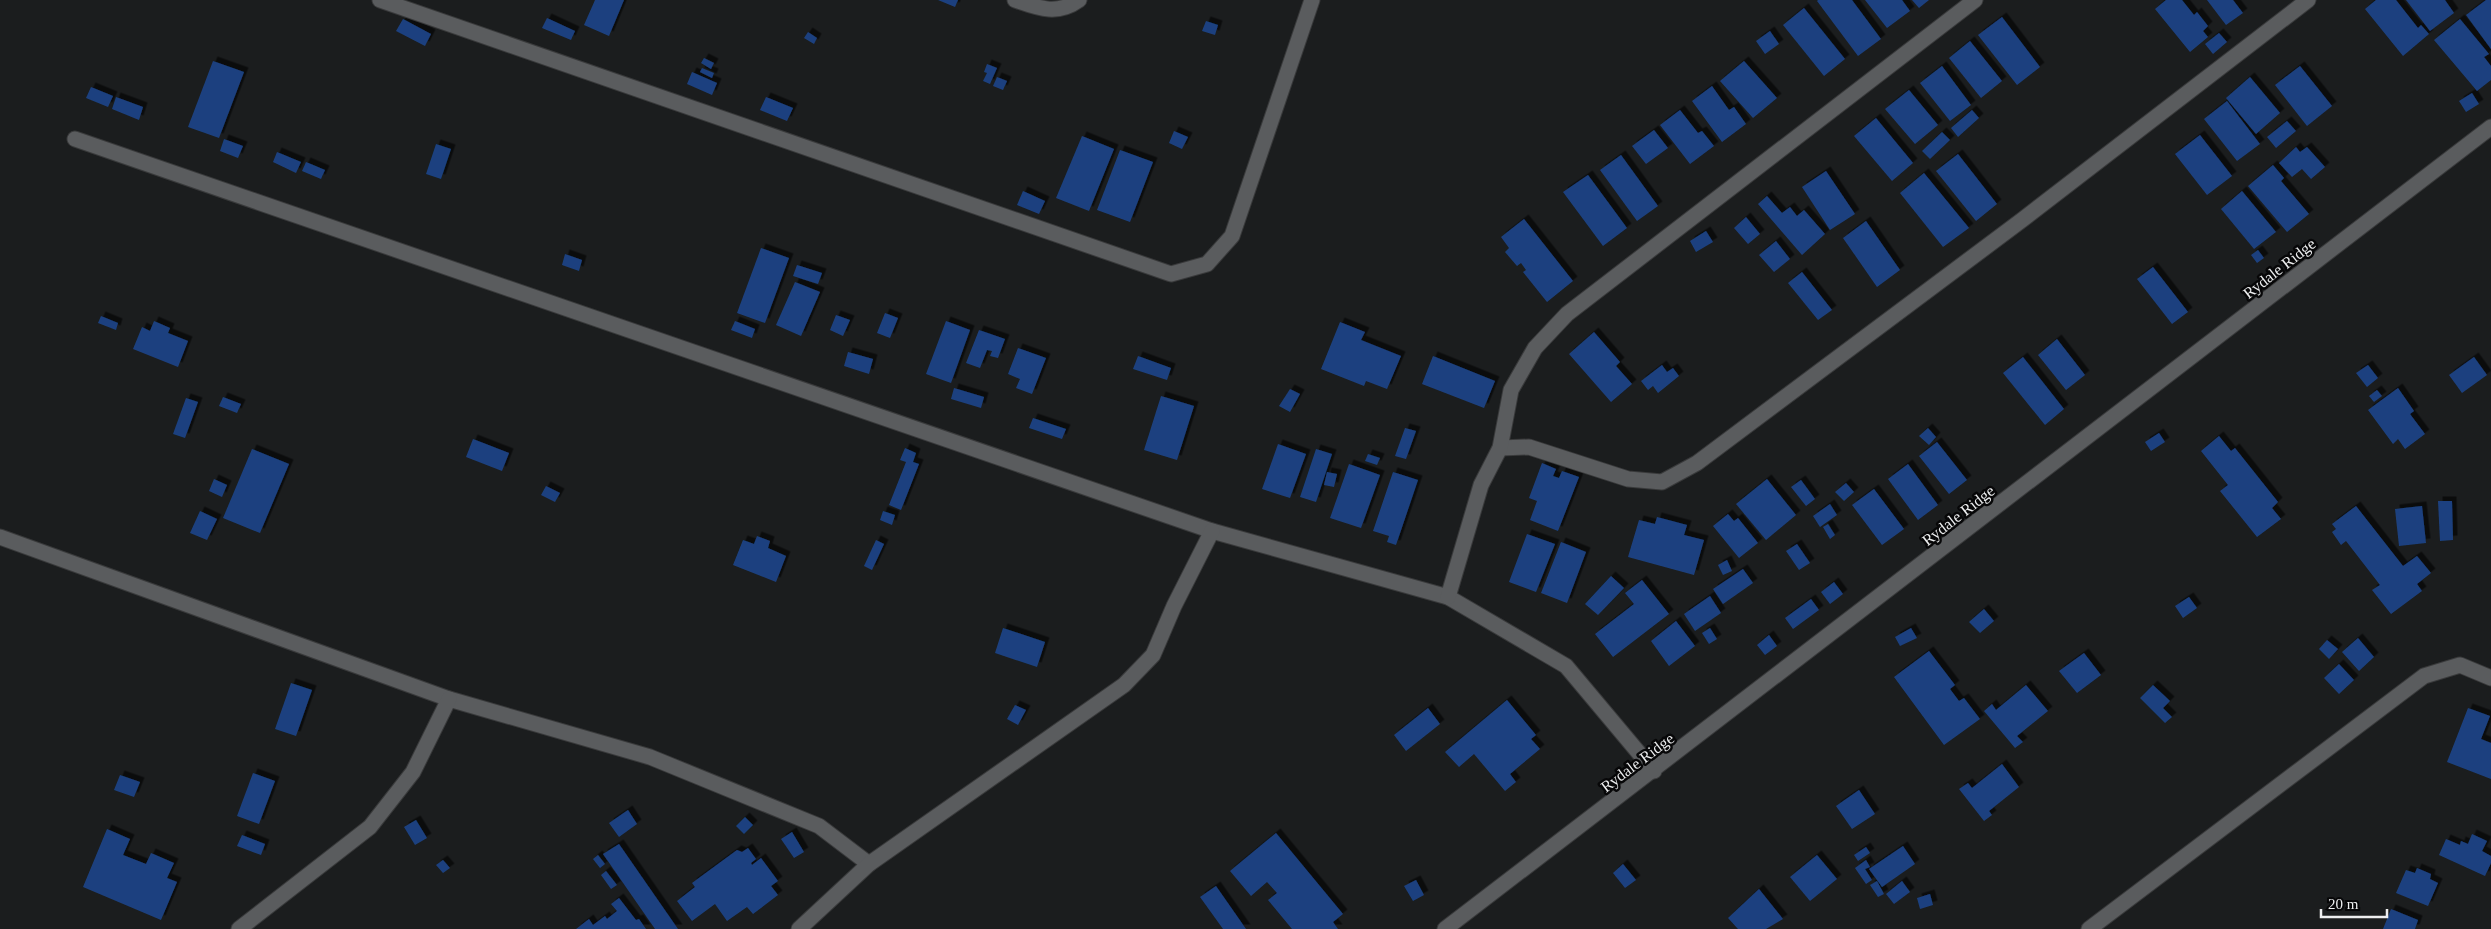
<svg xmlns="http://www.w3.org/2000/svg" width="2491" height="929" font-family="'Times New Roman',serif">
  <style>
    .building { fill: #1c417f; filter: url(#shadow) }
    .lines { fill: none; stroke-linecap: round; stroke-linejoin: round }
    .minor-casing { stroke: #393a3b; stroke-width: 17 }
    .minor { stroke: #5a5c5e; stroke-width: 15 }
    .labels { text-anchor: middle; stroke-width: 5; stroke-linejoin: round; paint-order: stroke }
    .street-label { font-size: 16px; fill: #edeeef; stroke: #070708 }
  </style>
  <defs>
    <filter id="shadow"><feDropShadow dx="4.5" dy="-4.5" stdDeviation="0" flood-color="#0009"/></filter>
  </defs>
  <rect width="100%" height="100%" fill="#1b1d1e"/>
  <g class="building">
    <path d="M595,0H624L609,36L584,25Z"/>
    <path d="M938,0H958L955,7Z"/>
    <path d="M1818,0H1852L1881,39L1858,56L1817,1Z"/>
    <path d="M1865,0H1902L1910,11L1887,28Z"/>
    <path d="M1912,0H1929L1919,8Z"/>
    <path d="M2166,0H2182L2194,15L2197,12L2208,26L2203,31L2208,37L2190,52L2155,9Z"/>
    <path d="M2207,0H2233L2243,13L2226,25Z"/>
    <path d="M2376,0H2396L2418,28L2421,25L2429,34L2403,56L2365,9Z"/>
    <path d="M2406,0H2445L2454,13L2430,31Z"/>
    <path d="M2486,0H2491V49L2466,15Z"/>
    <path d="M1804,8L1845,59L1824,76L1783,25Z"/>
    <path d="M2002,17L2040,67L2017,85L1978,35Z"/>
    <path d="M547,18L575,31L571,40L542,28Z"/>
    <path d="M403,19L431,34L425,46L396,31Z"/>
    <path d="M2460,19L2489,54L2484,57L2491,66V80L2477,91L2434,40Z"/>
    <path d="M1206,21L1218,25L1215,35L1202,31Z"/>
    <path d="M1770,31L1779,44L1765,54L1756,41Z"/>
    <path d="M808,32L817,38L814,44L804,38Z"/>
    <path d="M2219,33L2227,42L2213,54L2205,44Z"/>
    <path d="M1970,41L2002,81L1981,98L1949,58Z"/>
    <path d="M704,58L714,63L711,69L701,63Z"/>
    <path d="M213,61L244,72L219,138L188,127Z"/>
    <path d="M1744,61L1777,98L1753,118L1720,81Z"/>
    <path d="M987,64L997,68L990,84L983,81L987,73L984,72Z"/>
    <path d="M1942,66L1971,105L1950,121L1920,83Z"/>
    <path d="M2300,66L2332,106L2307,126L2275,85Z"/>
    <path d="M702,68L714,73L712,78L700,72Z"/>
    <path d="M692,72L717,83L712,95L687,84Z"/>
    <path d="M997,77L1007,81L1003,90L993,86Z"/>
    <path d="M2250,77L2280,113L2256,134L2226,98Z"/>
    <path d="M1712,86L1729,110L1734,107L1746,124L1722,142L1692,101Z"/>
    <path d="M91,87L113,96L108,107L86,98Z"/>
    <path d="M1909,90L1938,125L1915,144L1885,109Z"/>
    <path d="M2472,93L2479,104L2466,112L2459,101Z"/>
    <path d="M116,97L143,107L139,120L112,109Z"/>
    <path d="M766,97L793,108L787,121L760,110Z"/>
    <path d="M2227,101L2260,144L2237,161L2204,119Z"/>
    <path d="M1680,110L1698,133L1702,131L1714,146L1690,164L1660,125Z"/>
    <path d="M1972,110L1979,118L1958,137L1951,128Z"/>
    <path d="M1876,118L1913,163L1892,181L1854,136Z"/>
    <path d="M2287,121L2296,131L2276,148L2267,137Z"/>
    <path d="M1654,130L1668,148L1646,164L1632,146Z"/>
    <path d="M1174,131L1188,137L1182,149L1169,143Z"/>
    <path d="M1942,132L1950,140L1930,159L1922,151Z"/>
    <path d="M2200,135L2232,176L2207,195L2175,154Z"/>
    <path d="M1082,136L1114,149L1089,211L1056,198Z"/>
    <path d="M224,139L243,146L238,158L220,151Z"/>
    <path d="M436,144L451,149L441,179L426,174Z"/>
    <path d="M2296,147L2300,152L2307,147L2325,167L2311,179L2302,169L2292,177L2279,163Z"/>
    <path d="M1120,150L1153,162L1130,222L1097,210Z"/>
    <path d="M277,152L301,162L296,173L273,162Z"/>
    <path d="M1958,154L1997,204L1976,221L1936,171Z"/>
    <path d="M1621,155L1658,206L1637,221L1600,170Z"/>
    <path d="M306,162L325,170L321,179L302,171Z"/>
    <path d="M2273,165L2284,178L2281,181L2309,214L2287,232L2248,186Z"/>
    <path d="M1826,171L1855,214L1830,230L1802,187Z"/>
    <path d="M1924,173L1969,228L1943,247L1900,193Z"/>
    <path d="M1588,175L1627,228L1603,246L1563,192Z"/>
    <path d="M1023,191L1045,201L1039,214L1017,205Z"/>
    <path d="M2242,191L2276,232L2254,249L2221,209Z"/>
    <path d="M1767,196L1782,213L1790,207L1797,216L1804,210L1825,234L1802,255L1758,204Z"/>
    <path d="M1746,217L1760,234L1748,244L1734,228Z"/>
    <path d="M1524,219L1573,281L1547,302L1523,272L1526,270L1521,263L1517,266L1505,252L1509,248L1501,237Z"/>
    <path d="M1866,221L1900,270L1877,287L1843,238Z"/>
    <path d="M1706,231L1713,242L1696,252L1690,241Z"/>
    <path d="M1776,241L1790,259L1774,272L1759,255Z"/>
    <path d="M761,248L789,258L765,323L737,313Z"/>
    <path d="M2258,250L2264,258L2257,263L2251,255Z"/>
    <path d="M565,254L582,260L579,271L562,265Z"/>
    <path d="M797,265L822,273L818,284L793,276Z"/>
    <path d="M2153,267L2188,312L2172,324L2137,279Z"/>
    <path d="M1802,272L1832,310L1818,320L1788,283Z"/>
    <path d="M795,282L820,292L801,336L776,325Z"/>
    <path d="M885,313L898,318L890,338L877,333Z"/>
    <path d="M836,315L850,320L843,336L830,330Z"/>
    <path d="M101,316L118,323L116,330L98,323Z"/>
    <path d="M154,321L170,328L168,333L188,341L178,367L133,349L142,327L150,331Z"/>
    <path d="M735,321L755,329L752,338L731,330Z"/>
    <path d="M946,321L970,330L951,383L926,374Z"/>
    <path d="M1340,322L1365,332L1361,340L1401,356L1387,389L1366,381L1364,386L1321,369Z"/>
    <path d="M979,330L1005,339L998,358L990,356L992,351L987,350L980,368L966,363Z"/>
    <path d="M1594,332L1620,362L1616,366L1632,384L1611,402L1569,354Z"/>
    <path d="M2057,339L2085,375L2066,390L2038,355Z"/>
    <path d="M1018,348L1046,358L1032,394L1016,388L1020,379L1008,374Z"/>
    <path d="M848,352L873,359L869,374L844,366Z"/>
    <path d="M1138,356L1171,368L1167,380L1133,369Z"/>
    <path d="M1433,356L1495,381L1484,408L1422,384Z"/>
    <path d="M2023,357L2064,409L2045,425L2003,373Z"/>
    <path d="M2474,357L2487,375L2462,393L2449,375Z"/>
    <path d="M1662,365L1667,372L1673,368L1679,376L1658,393L1653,386L1648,390L1641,381Z"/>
    <path d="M2368,365L2378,378L2367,387L2356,373Z"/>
    <path d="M954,388L984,397L981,408L951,399Z"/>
    <path d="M2398,388L2414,411L2410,414L2425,434L2405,449L2398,439L2393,444L2368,410Z"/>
    <path d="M1290,389L1300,394L1290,412L1279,406Z"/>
    <path d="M2377,390L2382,396L2374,402L2369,396Z"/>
    <path d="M1161,396L1194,406L1177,460L1144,450Z"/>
    <path d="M223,397L241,404L237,413L219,406Z"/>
    <path d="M186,398L198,402L185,438L173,434Z"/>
    <path d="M1033,418L1066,429L1062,439L1029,428Z"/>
    <path d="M1405,428L1416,431L1406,459L1395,456Z"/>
    <path d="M1928,428L1936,437L1929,445L1919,436Z"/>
    <path d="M2159,433L2165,442L2151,451L2145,442Z"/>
    <path d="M2219,436L2231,451L2235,448L2278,502L2272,508L2281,519L2257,537L2220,491L2228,485L2201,451Z"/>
    <path d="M473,439L509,453L502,471L466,457Z"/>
    <path d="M1937,442L1967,480L1949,494L1919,456Z"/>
    <path d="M1278,444L1306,454L1290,498L1262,489Z"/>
    <path d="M905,448L916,453L913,462L919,464L901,510L889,505L906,462L900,460Z"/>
    <path d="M252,449L289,464L260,533L223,518Z"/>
    <path d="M1316,449L1332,454L1316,502L1300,497Z"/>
    <path d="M1368,454L1380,458L1377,465L1365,461Z"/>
    <path d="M1542,463L1556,469L1553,476L1559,478L1562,471L1579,477L1558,531L1530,520L1537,501L1529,498Z"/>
    <path d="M1349,464L1380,475L1361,528L1330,518Z"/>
    <path d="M1908,464L1938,505L1918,520L1888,479Z"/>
    <path d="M1327,472L1337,474L1334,487L1324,485Z"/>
    <path d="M1393,472L1418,480L1396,545L1387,542L1389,536L1373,531Z"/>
    <path d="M214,479L227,485L222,497L209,491Z"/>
    <path d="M1767,479L1796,515L1766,540L1736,504Z"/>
    <path d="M1801,480L1815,499L1806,506L1791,487Z"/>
    <path d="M1846,483L1854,492L1844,501L1835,492Z"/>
    <path d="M546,486L560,493L555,502L541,495Z"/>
    <path d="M1874,489L1904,529L1882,545L1852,505Z"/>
    <path d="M2438,501H2452L2453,540L2440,541Z"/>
    <path d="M1830,504L1837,515L1820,527L1813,516Z"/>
    <path d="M2356,506L2403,566L2417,556L2431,573L2417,584L2422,591L2391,614L2372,590L2380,585L2346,541L2341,545L2332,532L2336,529L2332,524Z"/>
    <path d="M2422,506L2426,543L2399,546L2395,509Z"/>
    <path d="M200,511L217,519L207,540L190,533Z"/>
    <path d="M883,511L895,515L892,525L880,520Z"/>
    <path d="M1728,514L1734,521L1738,518L1758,543L1739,558L1713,526Z"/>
    <path d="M1657,517L1687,525L1684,535L1704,540L1694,575L1628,557L1639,520L1655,524Z"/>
    <path d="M1828,524L1835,535L1830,539L1823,527Z"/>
    <path d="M1527,534L1555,544L1536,592L1509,582Z"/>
    <path d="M757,536L770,541L768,548L786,556L776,582L733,565L743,540L754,544Z"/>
    <path d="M876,540L884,544L872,570L864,566Z"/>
    <path d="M1561,542L1586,552L1567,603L1541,593Z"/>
    <path d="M1797,544L1810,563L1799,570L1786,551Z"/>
    <path d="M1727,560L1732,571L1723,575L1718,565Z"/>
    <path d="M1743,569L1753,583L1723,604L1713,589Z"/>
    <path d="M1611,576L1624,588L1598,615L1585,604Z"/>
    <path d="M1642,580L1669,614L1613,657L1595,634L1634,604L1625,593Z"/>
    <path d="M1834,582L1843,594L1830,604L1821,592Z"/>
    <path d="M1710,596L1721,613L1695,631L1684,614Z"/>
    <path d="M2189,597L2197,608L2183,618L2175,606Z"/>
    <path d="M1811,599L1819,610L1793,629L1785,618Z"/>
    <path d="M1984,609L1994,621L1980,633L1969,622Z"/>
    <path d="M1676,621L1695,646L1669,666L1651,641Z"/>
    <path d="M1003,628L1045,642L1037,667L995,653Z"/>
    <path d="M1710,628L1717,639L1709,644L1702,633Z"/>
    <path d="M1911,628L1917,638L1900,646L1895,637Z"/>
    <path d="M1769,635L1777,646L1765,655L1757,645Z"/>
    <path d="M2358,638L2374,657L2359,671L2342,652Z"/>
    <path d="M2327,640L2338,649L2329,659L2319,649Z"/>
    <path d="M1929,651L1955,685L1950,689L1959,701L1964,698L1980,719L1944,745L1894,677Z"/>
    <path d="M2084,653L2101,675L2077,693L2059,671Z"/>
    <path d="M2339,664L2354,680L2339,694L2324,678Z"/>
    <path d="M291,683L312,690L296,736L275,729Z"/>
    <path d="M2026,685L2048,711L2017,736L2023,742L2015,748L1984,711L1992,704L1996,710Z"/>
    <path d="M2153,685L2170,701L2163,708L2172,717L2165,723L2140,698Z"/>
    <path d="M1507,700L1536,735L1531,739L1540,749L1510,774L1516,782L1505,791L1474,754L1459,767L1445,752Z"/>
    <path d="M1015,705L1026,710L1018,725L1007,719Z"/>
    <path d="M1428,708L1440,724L1406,751L1394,735Z"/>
    <path d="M2468,708L2490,716L2481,739L2491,743V779L2447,762Z"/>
    <path d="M2002,764L2019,787L1989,811L1992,815L1984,821L1959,789L1968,783L1972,788Z"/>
    <path d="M253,773L275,781L259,824L237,816Z"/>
    <path d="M120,775L140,782L134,797L114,790Z"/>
    <path d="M1859,790L1875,814L1852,829L1836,806Z"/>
    <path d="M628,810L637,824L619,837L609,823Z"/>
    <path d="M745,817L753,825L744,834L736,826Z"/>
    <path d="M416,820L427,838L415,845L404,827Z"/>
    <path d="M107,829L130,839L123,855L146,864L151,853L174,863L167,878L177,882L161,920L83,887Z"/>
    <path d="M792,832L804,852L794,858L781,839Z"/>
    <path d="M1276,833L1343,914L1333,922L1338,929H1292L1268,900L1277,893L1267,882L1251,896L1230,871Z"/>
    <path d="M2472,834L2487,841L2482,851L2491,856V863L2485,876L2439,855L2446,839L2460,845L2461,841L2468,844Z"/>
    <path d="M242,835L265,844L261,855L237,846Z"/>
    <path d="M619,844L678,929H655L603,854Z"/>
    <path d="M1903,846L1915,864L1882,887L1869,869Z"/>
    <path d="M1866,847L1870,853L1858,861L1854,855Z"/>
    <path d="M748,848L756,859L751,863L752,865L761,858L778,881L771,886L778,895L753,914L747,907L727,921L715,904L692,921L677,901L695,887L692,883L737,850L742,852Z"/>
    <path d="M598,855L605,864L600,868L593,859Z"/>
    <path d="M1817,855L1837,879L1810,901L1790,877Z"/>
    <path d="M443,860L450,868L443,873L436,865Z"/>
    <path d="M1866,860L1870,867L1865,869L1872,880L1866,884L1855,868Z"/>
    <path d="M1623,864L1636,880L1625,888L1613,873Z"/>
    <path d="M2417,868L2431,874L2430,879L2438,883L2428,906L2396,893L2406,870L2415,873Z"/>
    <path d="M606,871L617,885L611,889L601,875Z"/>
    <path d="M1416,880L1424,895L1413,901L1404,886Z"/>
    <path d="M1877,881L1884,894L1878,897L1870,885Z"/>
    <path d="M1902,881L1910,892L1894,904L1886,894Z"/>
    <path d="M1216,886L1246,929H1223L1200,897Z"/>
    <path d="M1759,889L1783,919L1766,929H1738L1728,918Z"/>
    <path d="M1930,894L1933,905L1920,909L1917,898Z"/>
    <path d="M619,898L636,920L639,919L646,929H576L589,919L593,925L605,916L607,919L617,911L611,904Z"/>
    <path d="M2391,909L2418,920L2415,929H2383Z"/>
  </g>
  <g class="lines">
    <defs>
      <g id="minor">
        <path d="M380,0L1171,274L1207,264L1232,236L1312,0"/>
        <path d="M1015,0C1038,8 1057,16 1079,0"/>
        <path d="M75,139L1212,531L1448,597L1566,666L1654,771"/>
        <path d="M1500,448L1529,447L1628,479L1662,482L1697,463L2022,220L2308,0"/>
        <path d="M0,537L449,699L650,757L819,826L869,864"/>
        <path d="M1448,597L1481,485L1500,448L1511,390L1535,348L1567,314L1975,0"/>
        <path d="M239,929L370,827L413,772L449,699"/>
        <path d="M799,929L869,864L1124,685L1153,655L1174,606L1212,531"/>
        <path d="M1445,929L2491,127"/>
        <path d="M2089,929L2424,676L2460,665L2491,678"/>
      </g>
    </defs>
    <use href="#minor" class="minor-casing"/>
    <use href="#minor" class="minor"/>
  </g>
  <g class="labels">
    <g class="street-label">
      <text transform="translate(2279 268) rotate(-38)" y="6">Rydale Ridge</text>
      <text transform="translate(1958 515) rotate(-38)" y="6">Rydale Ridge</text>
      <text transform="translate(1637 762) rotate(-37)" y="6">Rydale Ridge</text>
    </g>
  </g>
  <path d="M2321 909v8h66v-8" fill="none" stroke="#edeeef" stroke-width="2.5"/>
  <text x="2328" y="909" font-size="15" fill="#edeeef" stroke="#070708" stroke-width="4" paint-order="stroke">20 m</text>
</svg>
